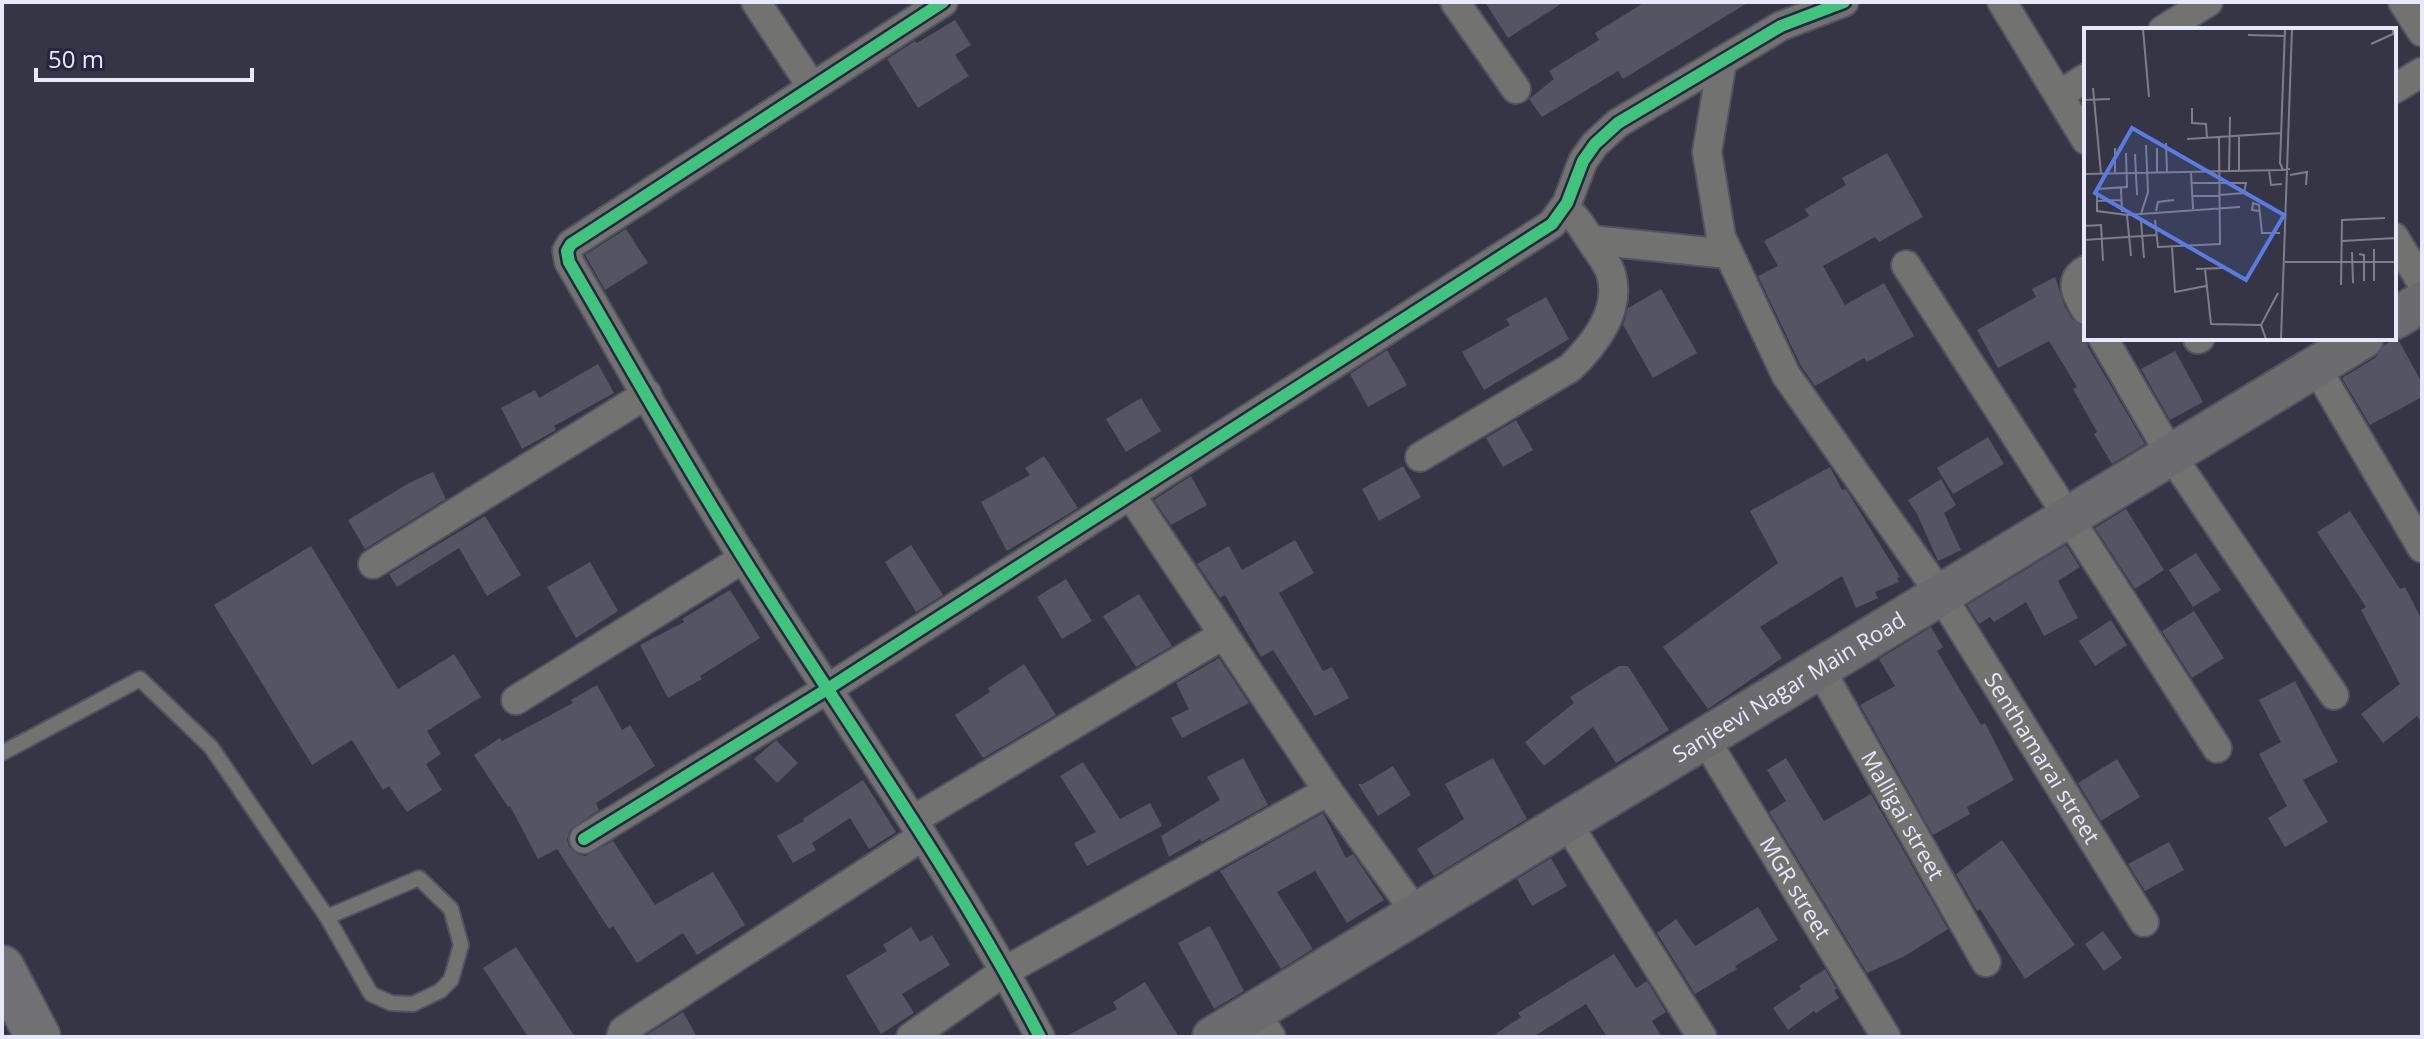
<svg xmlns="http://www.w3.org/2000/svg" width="2424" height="1039" font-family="'Open Sans',sans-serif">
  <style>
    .building { fill: #545462 }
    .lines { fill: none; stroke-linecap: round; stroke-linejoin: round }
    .lane-casing { stroke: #535360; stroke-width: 18 }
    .street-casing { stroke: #535360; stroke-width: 32 }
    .secondary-casing { stroke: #535360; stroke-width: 44 }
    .highway-casing { stroke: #535360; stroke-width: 48 }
    .lane { stroke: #727371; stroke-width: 14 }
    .street { stroke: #727371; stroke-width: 28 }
    .secondary { stroke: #6c6c6e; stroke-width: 40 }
    .highway { stroke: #717174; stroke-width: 44 }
    .cycleway-casing { stroke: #272540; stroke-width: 17 }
    .cycleway { stroke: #40c37c; stroke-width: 12 }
    .labels { text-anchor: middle; stroke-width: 8; stroke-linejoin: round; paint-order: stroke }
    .street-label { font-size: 22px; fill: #e8e8fb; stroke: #272540 }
    .inset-road { fill: none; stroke: #7d7d8e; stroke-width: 2 }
    .view { fill: #5a7ce2; fill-opacity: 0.15; stroke: #5a7ce2; stroke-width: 4 }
    .inset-edge { fill: none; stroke: #e8e8fb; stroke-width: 4 }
  </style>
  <rect width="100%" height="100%" fill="#363545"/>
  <g class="building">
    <path d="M1485,2H1564L1508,38Z"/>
    <path d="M1645,2H1749L1623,79L1618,71L1542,117L1529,99L1554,79L1549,71L1599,40L1595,33Z"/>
    <path d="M955,20L971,45L955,55L969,76L918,108L887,59L915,41L917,43Z"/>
    <path d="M1887,153L1923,217L1879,242L1875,237L1823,266L1845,305L1884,283L1914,336L1867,362L1864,358L1815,386L1801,366L1758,276L1778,266L1764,241L1809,216L1805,209L1846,185L1842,178Z"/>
    <path d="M626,229L648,263L605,290L585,255Z"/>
    <path d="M2055,277L2065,307L2072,319L2083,326L2086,331L2088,347L2145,444L2112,464L2094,434L2097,432L2073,389L2077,387L2049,341L1998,368L1977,330L2036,297L2032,289Z"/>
    <path d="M1661,289L1697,353L1653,378L1623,325L1628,308Z"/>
    <path d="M1546,297L1569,339L1484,390L1462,352L1510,325L1506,319Z"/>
    <path d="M2391,341H2399L2422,383V397L2370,425L2342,378L2375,358L2384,345Z"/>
    <path d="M1387,350L1407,385L1368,407L1350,374Z"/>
    <path d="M2175,351L2203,402L2170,420L2141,369Z"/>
    <path d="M598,364L614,393L554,426L556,430L522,449L501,408L535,390L539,398Z"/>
    <path d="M1141,398L1161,431L1126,452L1106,419Z"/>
    <path d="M1516,420L1533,450L1503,467L1486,438Z"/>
    <path d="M1988,437L2004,464L1953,494L1937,468Z"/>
    <path d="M1044,456L1078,508L1007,551L981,502L1030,475L1025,468Z"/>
    <path d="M1403,466L1421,497L1379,521L1362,489Z"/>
    <path d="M1830,467L1842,490L1846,489L1900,577L1897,578L1899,582L1875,592L1878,598L1856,608L1842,576L1760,627L1782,658L1708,709L1663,647L1778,563L1750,511Z"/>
    <path d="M433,472L446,499L365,549L348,520L409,483Z"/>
    <path d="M1191,476L1207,505L1171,525L1154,500Z"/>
    <path d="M1941,479L1956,505L1944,513L1961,550L1938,561L1917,514L1908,500Z"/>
    <path d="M2126,509L2164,570L2135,589L2095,528Z"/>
    <path d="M2350,511L2400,589L2405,587L2422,620V725L2417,716L2383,743L2361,714L2400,684L2361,610L2366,607L2317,532Z"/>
    <path d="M485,516L521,575L487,596L459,548L397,587L389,574Z"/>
    <path d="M1295,540L1314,573L1279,593L1323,671L1332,667L1349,698L1315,716L1273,650L1261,657L1225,595L1220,598L1197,564L1229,546L1242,570Z"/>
    <path d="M911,545L943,595L916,612L885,562Z"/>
    <path d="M2066,545L2080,567L2058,581L2078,618L2044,636L2026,602L1994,622L1990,617L1979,624L1967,605Z"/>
    <path d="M311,546L398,689L454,654L481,697L427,731L441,754L426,764L442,790L407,812L389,786L383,790L352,740L312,765L214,605Z"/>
    <path d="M2196,553L2221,590L2193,607L2169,570Z"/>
    <path d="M590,562L618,611L576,638L547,587Z"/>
    <path d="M1066,579L1092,621L1062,639L1037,597Z"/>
    <path d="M730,590L760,638L700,676L702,679L668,698L640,645L684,622L682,619Z"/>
    <path d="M1139,594L1172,646L1136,667L1103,616Z"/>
    <path d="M2194,611L2224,658L2192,678L2162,631Z"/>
    <path d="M2111,620L2127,645L2095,666L2079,641Z"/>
    <path d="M1931,627L1943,647L1937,651L1981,725L1985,723L2014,780L1967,807L1970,814L1933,835L1860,705L1895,686L1879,659Z"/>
    <path d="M1219,658L1249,703L1182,738L1171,718L1189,709L1176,683Z"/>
    <path d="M1024,664L1056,715L983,758L955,715L990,692L988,688Z"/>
    <path d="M1619,666H1628L1669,730L1616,763L1593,727L1544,766L1525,742L1574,703L1570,697Z"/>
    <path d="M2295,681L2338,762L2303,780L2328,822L2285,847L2268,818L2287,806L2259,754L2281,742L2259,700Z"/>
    <path d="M597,685L622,730L630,725L655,766L596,803L599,810L570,830L567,839L569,847L577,854L585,856L613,841L655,905L713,872L745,925L697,955L683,933L637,963L613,926L609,929L557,849L538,859L510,806L508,807L474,755L500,738L502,741L573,703L571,700Z"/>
    <path d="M776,740L798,763L777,783L754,759Z"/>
    <path d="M1243,758L1268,805L1201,842L1200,839L1169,857L1161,836L1220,800L1207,777Z"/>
    <path d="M1493,758L1527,819L1434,876L1417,849L1464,819L1445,784Z"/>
    <path d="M1786,758L1824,821L1871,794L1948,929L1903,957L1867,973L1769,812L1786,801L1767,770Z"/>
    <path d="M2117,759L2140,797L2101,821L2078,783Z"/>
    <path d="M1083,762L1120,819L1150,803L1162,826L1087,866L1074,843L1096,832L1060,776Z"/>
    <path d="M1393,766L1411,795L1378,816L1358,784H1363Z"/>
    <path d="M863,780L896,832L869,849L850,818L812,843L816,850L793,863L777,836L804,821L803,819Z"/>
    <path d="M1323,813L1346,858L1353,854L1384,900L1347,923L1315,871L1277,892L1313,949L1281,969L1220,871Z"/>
    <path d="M2002,840L2075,945L2025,979L1980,909L1977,911L1956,874Z"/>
    <path d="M2169,842L2184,870L2145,891L2128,864Z"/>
    <path d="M1551,858L1567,886L1532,906L1517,879Z"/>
    <path d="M1758,907L1778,940L1735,966L1737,969L1695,994L1657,933L1676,919L1695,946Z"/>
    <path d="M1210,926L1244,991L1214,1009L1178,943Z"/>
    <path d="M911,927L920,942L932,935L950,965L902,994L914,1013L881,1034L846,976L887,951L883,945Z"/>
    <path d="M2103,931L2122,958L2104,971L2085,944Z"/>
    <path d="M516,947L575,1037H528L483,968Z"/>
    <path d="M1614,954L1636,988L1647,981L1666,1012L1652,1021L1662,1037H1607L1586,1004L1533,1037H1491L1521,1017L1518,1013Z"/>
    <path d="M1825,969L1837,989L1834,990L1839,998L1816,1013L1814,1011L1788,1030L1773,1008L1801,989L1799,986Z"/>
    <path d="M1145,982L1179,1037H1065L1117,1009L1113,1002Z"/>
    <path d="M683,1012L697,1037H644L645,1036Z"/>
  </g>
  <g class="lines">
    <defs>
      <path id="lane" d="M2,753L140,679L211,747L327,917L371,994L391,1003L413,1004L440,991L451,980L461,945L451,909L419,878L327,917"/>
      <g id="street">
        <path d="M756,2L812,87"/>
        <path d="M943,2L579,239L571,244L567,251L569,262C627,361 683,462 744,559C843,718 953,870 1040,1037"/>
        <path d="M1455,2L1516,89"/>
        <path d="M2002,2L2086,140"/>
        <path d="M2403,2L2422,32"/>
        <path d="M2163,30L2208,2"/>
        <path id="s1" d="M1722,61L1707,152L1721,237L1786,375L1941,595L2144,922"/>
        <path d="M2394,89L2422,72"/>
        <path d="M2059,95L2086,78"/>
        <path d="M2394,237L2422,283"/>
        <path d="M1591,240L1728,254"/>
        <path d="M1906,265L2217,748"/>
        <path d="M2086,270C2068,281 2077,295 2086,310"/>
        <path d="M2103,338L2171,455L2334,695"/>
        <path d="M2198,339L2200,338"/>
        <path d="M2316,367L2422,548"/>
        <path d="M1420,457L1570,368C1594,345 1622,311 1611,274C1608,263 1598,252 1592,242C1583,229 1577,217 1564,208"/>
        <path d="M1130,494L1328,791L1417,914"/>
        <path d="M373,564L647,394"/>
        <path id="s2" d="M1820,669L1986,962"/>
        <path d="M516,700L744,558"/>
        <path id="s3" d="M1705,739L1886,1037"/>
        <path d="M913,820L1223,635"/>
        <path d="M1567,823L1702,1037"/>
        <path d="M584,839L829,688L1552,224L1567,203L1583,161L1595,144L1618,123L1781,26L1844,2"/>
        <path d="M1254,1011L1271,1037"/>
        <path d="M621,1037L623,1031L636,1022L923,836"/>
        <path d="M911,1037L1005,971L1328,791"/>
      </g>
      <g id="secondary">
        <path d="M2394,319L2422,302"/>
        <path id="s4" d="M1213,1037L2363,338"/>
      </g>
      <path id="highway" d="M2,968L38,1037"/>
    </defs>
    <use href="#lane" class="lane-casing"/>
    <use href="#street" class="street-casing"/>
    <use href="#secondary" class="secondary-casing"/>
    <use href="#highway" class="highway-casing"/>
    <use href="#lane" class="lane"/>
    <use href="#street" class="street"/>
    <use href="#secondary" class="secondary"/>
    <use href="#highway" class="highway"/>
    <defs>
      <g id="cycleway">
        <path d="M943,2L579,239L571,244L567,251L569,262C627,361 683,462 744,559C843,718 953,870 1040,1037"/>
        <path d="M584,839L829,688L1552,224L1567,203L1583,161L1595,144L1618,123L1781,26L1844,2"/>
      </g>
    </defs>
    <use href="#cycleway" class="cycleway-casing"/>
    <use href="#cycleway" class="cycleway"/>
  </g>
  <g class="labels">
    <g class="street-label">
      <text dy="8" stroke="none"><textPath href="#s4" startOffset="674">Sanjeevi Nagar Main Road</textPath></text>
      <text dy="8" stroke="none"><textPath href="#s1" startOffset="792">Senthamarai street</textPath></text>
      <text dy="8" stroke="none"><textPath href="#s2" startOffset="168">Malligai street</textPath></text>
      <text dy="8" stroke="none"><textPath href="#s3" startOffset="174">MGR street</textPath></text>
    </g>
  </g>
  <g transform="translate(2084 28)">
    <rect width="312" height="312" fill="#363545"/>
    <path class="inset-road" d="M59,1L65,69M201,1L196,135L199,142L206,141M164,7L201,8M287,16L309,6V1M9,60L17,146M0,72L26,71M108,80V95L122,96L123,110M155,109V143M103,111L197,105M82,115L83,145M31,120V146M42,125L43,159L13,161V183L43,187L47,228M51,126L53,167M185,142L187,157L198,156M145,143L146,89M107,144L109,181M73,145V120M0,146L199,142M206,147L223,144L222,157M108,155H162L160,165L135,167M37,160L38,184M109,168H135M13,173L37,172M72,183L74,174L90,172M175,183L168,182L169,175L175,177L178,205H196M57,186L64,164L62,117M43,187L156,179M71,192L74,219L136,216L135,110M57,193L60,230M0,198L17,197L19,233M0,212L72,207M258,213L312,210M88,219L91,264L122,258M290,221V253M268,224L269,255M275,226L280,227V253M201,234H312M112,241L140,240M121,241L127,296L177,297M257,257L258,192L301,190M182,311L177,297L194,265M197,311L208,1"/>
    <path class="view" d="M48,100L200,187L162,252L11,165Z"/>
    <rect width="312" height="312" class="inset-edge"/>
  </g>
  <rect width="2424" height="1039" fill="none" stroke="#e8e8fb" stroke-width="8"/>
  <path d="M36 68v12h216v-12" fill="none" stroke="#e8e8fb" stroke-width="4"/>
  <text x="48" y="68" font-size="24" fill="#e8e8fb" stroke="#272540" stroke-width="6" paint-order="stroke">50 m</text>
</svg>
